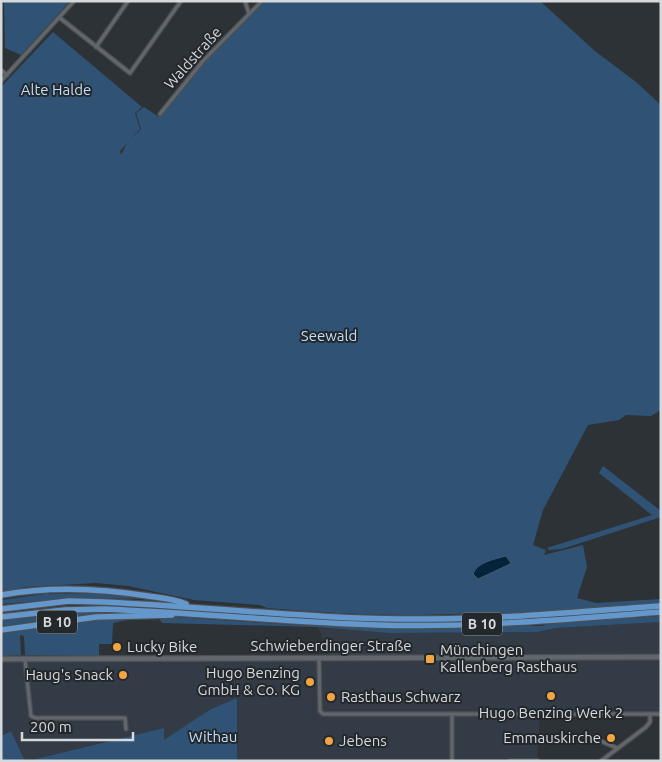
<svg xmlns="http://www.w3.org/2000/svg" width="662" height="762" font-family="Ubuntu,sans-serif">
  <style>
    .built { fill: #333c46 }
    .green { fill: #305375; fill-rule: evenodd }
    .water { fill: #06233d; stroke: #445a6d }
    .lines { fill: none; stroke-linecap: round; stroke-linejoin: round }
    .minor-casing { stroke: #4b4f53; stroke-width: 5.5 }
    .tertiary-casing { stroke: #4b4f53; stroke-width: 7 }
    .trunk-casing { stroke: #4b4f53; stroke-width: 8 }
    .minor { stroke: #62676d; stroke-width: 3 }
    .tertiary { stroke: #62676d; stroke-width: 4.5 }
    .trunk { stroke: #6498cc; stroke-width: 5.5 }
    .poi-dot { fill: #f2a541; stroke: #23282c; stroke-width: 2 }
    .labels { text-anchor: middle; stroke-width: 4; stroke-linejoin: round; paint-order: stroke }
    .shield { fill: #23282c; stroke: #a0a4a7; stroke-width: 1 }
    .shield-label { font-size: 14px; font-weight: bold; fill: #d6d9dc }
    .street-label { font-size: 15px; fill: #d6d9dc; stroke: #23282c }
    .park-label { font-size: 15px; fill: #c1defc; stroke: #23282c }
    .poi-label { font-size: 15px; fill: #d6d9dc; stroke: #23282c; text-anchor: start }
  </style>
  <rect width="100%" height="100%" fill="#2d3236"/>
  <path class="built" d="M661,622V714L540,715L537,760L540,761H237V698L211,709L164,741V728L25,761L11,731L1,735V657L330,656L318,627L389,633L538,632L555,628Z"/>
  <g class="green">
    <path d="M4,1H70L21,55L5,48Z"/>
    <path d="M264,1H540L595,51L636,82L661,105V410L651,416L626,415L619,420L588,425L543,510L533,545L546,550L544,555L583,545L587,567L577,598L596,603L661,599V603L480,615C455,612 433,616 408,615C361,615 314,612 267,608L260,605L194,600L128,586L96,583L25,587L1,592V87L53,32L142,107L135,113L140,129L120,151L121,155L127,143L141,129L136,113L144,107L159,117L190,78ZM494,559L508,565L478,579L475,569Z"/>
    <path d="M603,466L661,511V517L562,549L549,550L547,548L652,515L599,473Z"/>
    <path d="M113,593L155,599L76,598L1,604V600L45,594Z"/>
    <path d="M128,611L1,626V620L49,612Z"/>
    <path d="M163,616L293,625L390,627L507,626H542L551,623L661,616V622L555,628L538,632L389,633L318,627L162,623L159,618Z"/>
    <path d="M113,618L127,620L113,623L112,644H99V656L25,655L24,636L20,635L21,655L1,656V632Z"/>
    <path d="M237,698V761H27L164,728V740L211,709Z"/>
    <path d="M11,731L25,761H1V736Z"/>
  </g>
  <path class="water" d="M506,556L511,563L508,565L478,579L473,574C477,562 495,559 506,556Z"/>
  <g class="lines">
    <defs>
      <g id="minor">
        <path d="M245,1L249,14"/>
        <path d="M60,18L130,73L181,1"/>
        <path d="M96,47L128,1"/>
        <path d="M1,70L7,75"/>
        <path d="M1,81L74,1"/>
        <path d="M160,114L203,61L262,1"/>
        <path d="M319,659L320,711L323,714H661"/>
        <path d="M25,660L31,716L36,718H125L126,729"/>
        <path d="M587,735L617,748"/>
        <path d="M452,761V714"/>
        <path d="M510,761H538"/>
        <path d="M601,761L646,727L650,722V715"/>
      </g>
      <path id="tertiary" d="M1,659L661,657"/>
      <g id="trunk">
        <path d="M1,595C50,586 99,588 148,596C161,598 174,599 186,604"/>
        <path d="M1,609L69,601L104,602C212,607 321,620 430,619C507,619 584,611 661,606"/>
        <path d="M1,617L65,610L105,609C196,613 287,622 377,625C472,628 566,619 661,612"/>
        <path d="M1,630L96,617L172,615"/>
      </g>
    </defs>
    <use href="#minor" class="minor-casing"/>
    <use href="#tertiary" class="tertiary-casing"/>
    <use href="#trunk" class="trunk-casing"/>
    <use href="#minor" class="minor"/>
    <use href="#tertiary" class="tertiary"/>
    <use href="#trunk" class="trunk"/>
  </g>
  <g class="poi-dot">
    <circle cx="117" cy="647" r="5"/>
    <rect x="425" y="654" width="10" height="10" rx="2.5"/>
    <circle cx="123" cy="675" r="5"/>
    <circle cx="310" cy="682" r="5"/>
    <circle cx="551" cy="696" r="5"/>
    <circle cx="331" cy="697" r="5"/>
    <circle cx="611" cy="738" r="5"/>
    <circle cx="329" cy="741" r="5"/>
  </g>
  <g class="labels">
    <g class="shield">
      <rect x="37" y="610.5" width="40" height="23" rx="4"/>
      <rect x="462" y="612.5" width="40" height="23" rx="4"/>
    </g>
    <g class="shield-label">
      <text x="57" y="627">B 10</text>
      <text x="482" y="629">B 10</text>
    </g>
    <g class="street-label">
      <text transform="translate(193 58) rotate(-48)" y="5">Waldstraße</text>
      <text x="331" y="651">Schwieberdinger Straße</text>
    </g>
    <g class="park-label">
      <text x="56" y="95">Alte Halde</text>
      <text x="329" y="341">Seewald</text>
      <text x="213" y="742">Withau</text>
    </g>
    <g class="poi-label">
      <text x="127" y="652">Lucky Bike</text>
      <text x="440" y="655">Münchingen<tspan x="440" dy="17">Kallenberg Rasthaus</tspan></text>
      <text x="300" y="678" text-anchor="end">Hugo Benzing<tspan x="300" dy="17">GmbH &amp; Co. KG</tspan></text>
      <text x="113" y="680" text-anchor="end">Haug's Snack</text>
      <text x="341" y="702">Rasthaus Schwarz</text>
      <text x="551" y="718" text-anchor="middle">Hugo Benzing Werk 2</text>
      <text x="601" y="743" text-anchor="end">Emmauskirche</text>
      <text x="339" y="746">Jebens</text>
    </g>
  </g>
  <rect width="662" height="762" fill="none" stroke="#d6d9dc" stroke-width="5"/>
  <path d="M22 732v8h111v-8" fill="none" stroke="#d6d9dc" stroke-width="2.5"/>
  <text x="30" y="732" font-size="15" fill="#d6d9dc" stroke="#23282c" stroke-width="4" paint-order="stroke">200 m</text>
</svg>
